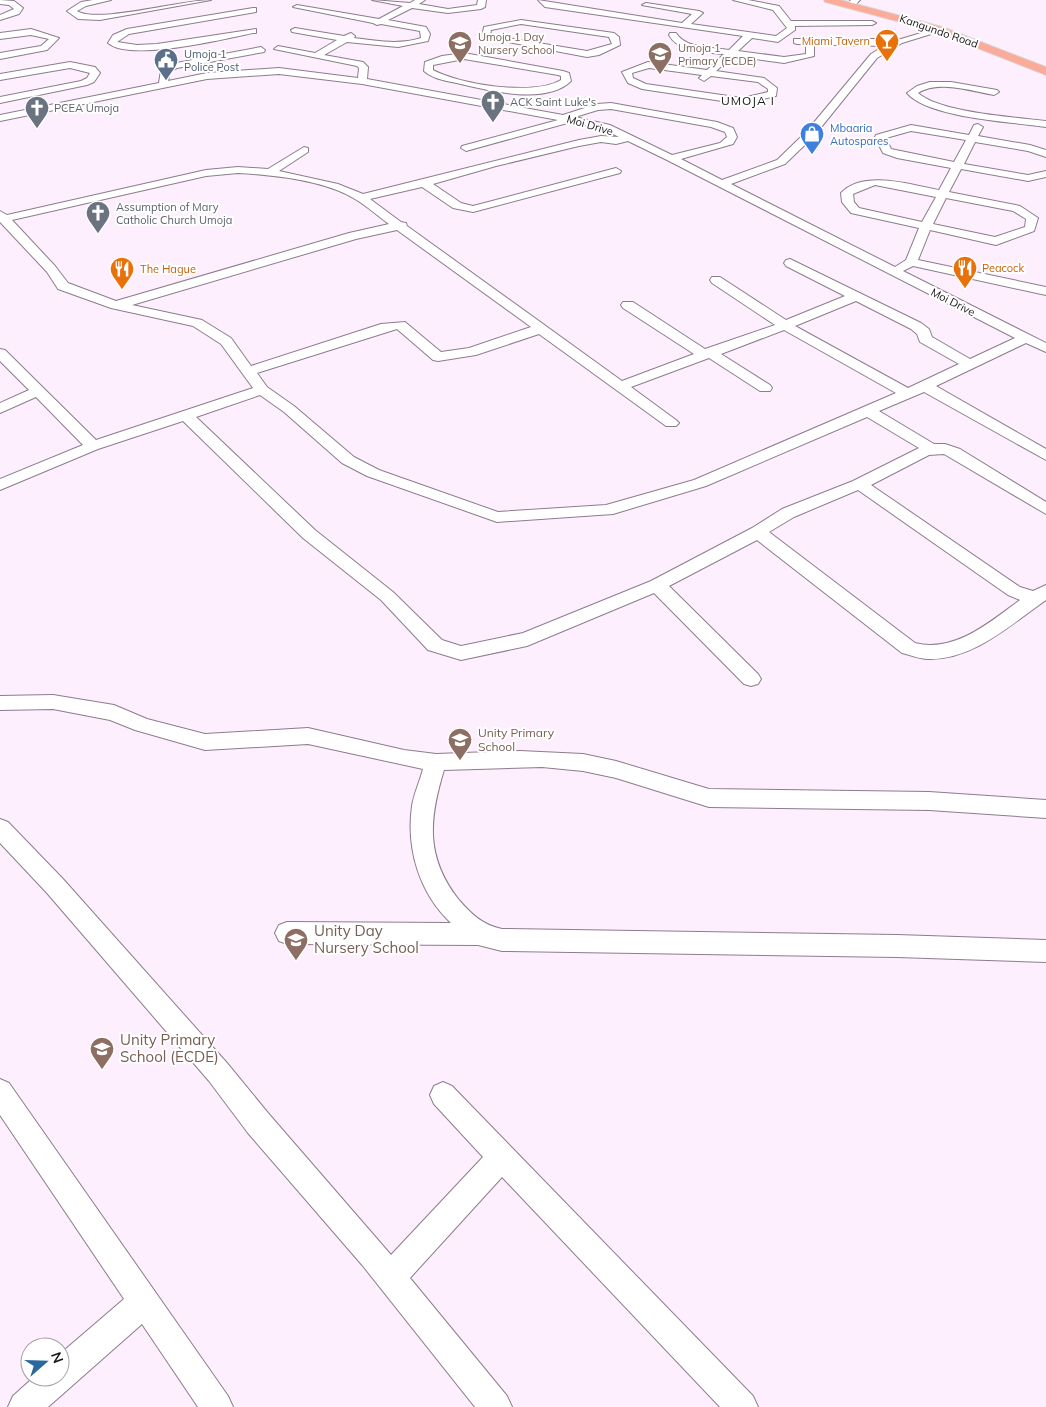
<svg xmlns="http://www.w3.org/2000/svg" width="1046" height="1407" font-family="Mulish,sans-serif">
  <style>
    .lines { fill: none; stroke-linecap: round; stroke-linejoin: round }
    .minor-casing { stroke: #8c7c8d; stroke-width: 2 }
    .highway-casing { stroke: #dbdadb; stroke-width: 2 }
    .minor { fill: #fff; fill-rule: evenodd }
    .highway { fill: #faab99; fill-rule: evenodd }
    .labels { text-anchor: middle; stroke-width: 4; stroke-linejoin: round; paint-order: stroke }
    .far-street-label { font-size: 11px; fill: #1b151b; stroke: #fff }
    .far-education-label { font-size: 11px; fill: #785e54; stroke: #fff; text-anchor: start }
    .far-food-label { font-size: 11px; fill: #c56008; stroke: #fff; text-anchor: start }
    .far-service-label { font-size: 11px; fill: #4e5e75; stroke: #fff; text-anchor: start }
    .far-worship-label { font-size: 11px; fill: #5b616d; stroke: #fff; text-anchor: start }
    .far-shop-label { font-size: 11px; fill: #366cbe; stroke: #fff; text-anchor: start }
    .far-quarter-label { font-size: 12px; letter-spacing: 1px; fill: #1b151b; stroke: #fff }
    .education-label { font-size: 12px; fill: #785e54; stroke: #fff; text-anchor: start }
    .near-education-label { font-size: 15px; fill: #785e54; stroke: #fff; text-anchor: start }
  </style>
  <rect width="100%" height="100%" fill="#feeffe"/>
  <g class="lines">
    <defs>
      <g id="minor">
        <path d="M0,0L14,1L23,8L19,14L0,20V15L14,9L9,5L0,4Z"/>
        <path d="M93,0H111L86,6L77,11C98,24 180,0 211,0L100,20L78,19L67,11L81,2Z"/>
        <path d="M372,0L410,3L415,0H425L419,4L448,9L477,5L478,0H486L485,7L481,9L448,13L412,8L388,20L426,27L430,34L428,41L398,47L347,42L324,55L363,62L368,67L367,79L563,115L597,104L611,103L717,122L733,128L737,137L733,144L681,159L722,180L777,160L806,132L871,54L884,46L797,44L794,43V39H875L891,42L941,27V31L902,43L877,58L814,136L785,164L731,184L895,267L906,260L919,228L851,213L842,202L841,193C863,169 912,185 939,190L951,168L897,158L883,153L875,137L876,135L911,125L969,135L974,125L978,124L983,127L978,136L1030,145L1046,150V157L1028,151L975,142L964,164L1028,175L1046,171V177L1028,181L961,169L949,192L1020,206L1038,218L1034,231L996,245L930,230L918,260L1046,287V295L913,266L903,271L1046,343V352L1026,343L936,386L1046,449V460L924,392L879,411L934,444H945L960,449L1046,502V514L944,454L929,455L871,485L1020,587L1033,591L1046,585V600C1011,624 974,660 928,659C920,659 910,655 902,653L757,540L669,586L758,674L761,679L758,684L751,686L744,684L654,593L527,646L461,660L428,650L381,600L303,538L183,421L98,449L0,490V479L83,445L36,397L0,413V403L29,390L0,361V349L5,350L96,440L253,388L221,344L193,326L111,308L58,289L47,272L0,222V211L7,215L206,170L238,167L268,169L304,147L308,148V152L279,171L338,184L363,194L579,140L601,136L619,137L603,129L571,122L466,151L461,148L462,146L558,120L362,84L279,74L207,79L0,121V115L159,83L161,70L171,64L261,47L265,50L264,52L177,68L170,71L168,81L207,73L279,68L358,78L359,68L357,66L274,49L278,46L315,53L337,40L292,32L291,30L295,28L344,36L351,33L355,36L354,38C376,41 400,45 421,38L420,31L381,24L377,25L373,23L293,7L297,5L379,19L403,6ZM611,109L711,127L725,132L727,137L720,143L672,155L610,125L575,117L598,110ZM911,131L966,140L954,162L891,149L886,138ZM628,141L667,160L1015,338L970,359L932,337L929,329L921,323L790,259L786,260L784,263L786,266L845,296L786,320L720,277H712L710,280L712,283L775,325L705,349L633,302H623L621,305L623,308L694,354L622,381L407,226L406,223L401,222L370,199L422,187L453,208L473,212L620,173L621,171L616,168L473,206L461,203L433,184L496,166L579,146L601,142L616,144ZM238,173C273,175 324,180 355,199C367,206 378,216 389,224L349,233L116,301L68,283L55,266L12,220L206,176ZM875,185L936,197L922,222L859,208L854,202L853,194ZM946,198L1013,211L1026,219L1025,227L995,237L933,224ZM397,230L531,327L469,348L441,352L405,322L381,324L251,366L231,338L202,320L132,305L356,239ZM856,301L911,329L917,334L920,342L959,364L908,388L795,326ZM397,329L433,360L438,361L476,355L539,334L666,426H676L679,423L676,420L631,387L709,358L760,391H770L772,388L770,385L721,354L784,330L896,393L694,480L606,505L498,512L379,470L354,457L294,406L267,387L257,373ZM260,395L284,412L342,463L367,476L497,522L613,514L706,486L867,417L919,448L853,481L782,509L752,528L651,581L523,633L461,646L442,640L393,592L315,530L196,417ZM858,490L1008,595L1020,600C990,622 955,653 915,643L769,532L794,517Z"/>
        <path d="M538,0L682,23L692,14L642,5L646,3L699,11L703,13L691,24L776,36L787,28L773,10L733,0H748L779,6L791,21H872L876,23L872,25L795,26V30L778,42L752,38L738,51L784,57L806,54V47L810,44L814,47V56L784,63L733,56L716,71L764,78L777,88L776,96L742,104L642,89L628,83L622,72L648,62L707,70L724,54C705,52 679,53 669,35L670,33H676C686,49 712,47 729,50L743,36L545,7ZM649,68L702,75L699,78L704,81L711,76L758,82L768,89V92L742,98L646,84L633,78L632,73Z"/>
        <path d="M851,0H860L853,7H847L846,5Z"/>
        <path d="M253,8H256V12L129,34L117,42L137,45L157,44L256,29V33H253C224,39 130,62 108,43L113,35L127,29Z"/>
        <path d="M521,20L614,33L619,37L620,45L599,55L587,57L482,37L484,27ZM521,24L609,37L612,44L587,51L490,35L491,30Z"/>
        <path d="M31,29L59,38L47,50L0,59V53L41,46L49,39L31,35L0,39V33Z"/>
        <path d="M464,53L563,71L569,73L571,81C547,105 490,91 461,84C449,81 434,80 424,71L425,62L442,56ZM464,59L558,75L561,76V80C533,96 461,85 433,70V65Z"/>
        <path d="M70,62L95,67L100,73L94,82L87,85L0,103V97L81,81L87,78L90,73L70,68L0,80V74Z"/>
        <path d="M930,82H951L997,90L999,92L994,95C971,91 939,80 918,93C941,113 1014,117 1046,121V127C1013,122 928,118 907,93L917,86Z"/>
        <path d="M53,695L114,705L147,719L205,734L308,728L404,750L436,754L520,751L583,754L616,761L709,789L929,792L1046,800V818L929,810L709,807L616,778L583,771L542,767L444,770C429,819 425,857 459,900C472,915 483,925 502,929L897,935L1046,940V962L897,957L502,951L478,945L287,944L279,941L275,933L279,925L287,922L451,923C419,893 406,848 412,806C414,793 420,781 423,769L308,744L205,750L135,730L110,720L53,709L0,710V696Z"/>
        <path d="M0,819L8,822L63,879L227,1063L268,1113L391,1255L483,1157L434,1104L430,1095L434,1086L443,1082L452,1086L753,1396L758,1407H720L502,1177L410,1278L507,1396L512,1407H475L363,1266L248,1133L209,1081L47,893L0,843Z"/>
        <path d="M0,1079L9,1083L228,1396L233,1407H198L142,1324L48,1407H8L13,1396L34,1377H60V1354L124,1299L0,1115Z"/>
      </g>
      <path id="highway" d="M824,0H841L942,27L1046,67V75L934,31L825,2Z"/>
    </defs>
    <use href="#minor" class="minor-casing"/>
    <use href="#highway" class="highway-casing"/>
    <use href="#minor" class="minor"/>
    <use href="#highway" class="highway"/>
  </g>
  <defs>
    <symbol id="bar-pin" viewBox="-11 -11 22 30"><path d="M0 17L-7.5 6A9.5 9.5 0 1 1 7.5 6Z" fill="#e8710a" stroke="#fff"/><path d="M-6-5H6L.8 .8V4.5H3.5V6h-7V4.5H-.8V.8Z" fill="#fff"/></symbol>
    <symbol id="school-pin" viewBox="-11 -11 22 30"><path d="M0 17L-7.5 6A9.5 9.5 0 1 1 7.5 6Z" fill="#8d6e63" stroke="#fff"/><path d="M0-5L7-2L0 1L-7-2ZM-4 1L0 2.5L4 1V4Q0 6-4 4Z" fill="#fff"/></symbol>
    <symbol id="civic-pin" viewBox="-11 -11 22 30"><path d="M0 17L-7.5 6A9.5 9.5 0 1 1 7.5 6Z" fill="#5c6f8a" stroke="#fff"/><path d="M-.6-6.5H3V-4.5H.6V-3L4-1V1h2V6H-6V1h2V-1L-.6-3ZM-1.2 2.5V6h2.4V2.5Z" fill="#fff"/></symbol>
    <symbol id="church-pin" viewBox="-11 -11 22 30"><path d="M0 17L-7.5 6A9.5 9.5 0 1 1 7.5 6Z" fill="#6b7280" stroke="#fff"/><path d="M-1.2-6h2.4v3.5h3.3v2.4h-3.3V6h-2.4V-.1h-3.3v-2.4h3.3Z" fill="#fff"/></symbol>
    <symbol id="shop-pin" viewBox="-11 -11 22 30"><path d="M0 17L-7.5 6A9.5 9.5 0 1 1 7.5 6Z" fill="#3f7fe0" stroke="#fff"/><path d="M-5-2.5h2.3a2.7 3.5 0 0 1 5.4 0H5L5.5 6h-11ZM-1.5-2.5h3a1.5 2.3 0 0 0-3 0Z" fill="#fff"/></symbol>
    <symbol id="restaurant-pin" viewBox="-11 -11 22 30"><path d="M0 17L-7.5 6A9.5 9.5 0 1 1 7.5 6Z" fill="#e8710a" stroke="#fff"/><path d="M-5-6h1v4h1v-4h1v4h1v-4h1v5L-1.5 .5V6h-2V.5L-5-1ZM5-6V6H3V1.5H1.5Q1.5-4 5-6Z" fill="#fff"/></symbol>
  </defs>
  <g fill-rule="evenodd">
    <use href="#bar-pin" x="873" y="27" width="28" height="38"/>
    <use href="#school-pin" x="446" y="29" width="28" height="38"/>
    <use href="#school-pin" x="646" y="40" width="28" height="38"/>
    <use href="#civic-pin" x="152" y="46" width="28" height="38"/>
    <use href="#church-pin" x="479" y="88" width="28" height="38"/>
    <use href="#church-pin" x="23" y="94" width="28" height="38"/>
    <use href="#shop-pin" x="798" y="120" width="28" height="38"/>
    <use href="#church-pin" x="84" y="199" width="28" height="38"/>
    <use href="#restaurant-pin" x="951" y="254" width="28" height="38"/>
    <use href="#restaurant-pin" x="108" y="255" width="28" height="38"/>
    <use href="#school-pin" x="446" y="726" width="28" height="38"/>
    <use href="#school-pin" x="282" y="926" width="28" height="38"/>
    <use href="#school-pin" x="88" y="1035" width="28" height="38"/>
  </g>
  <g class="labels">
    <g class="far-street-label">
      <text transform="translate(939 31) rotate(19)" y="4">Kangundo Road</text>
      <text transform="translate(590 125) rotate(16)" y="4">Moi Drive</text>
      <text transform="translate(953 302) rotate(27)" y="4">Moi Drive</text>
    </g>
    <g class="far-education-label">
      <text x="478" y="41">Umoja 1 Day<tspan x="478" dy="13">Nursery School</tspan></text>
      <text x="678" y="52">Umoja 1<tspan x="678" dy="13">Primary (ECDE)</tspan></text>
    </g>
    <g class="far-food-label">
      <text x="870" y="45" text-anchor="end">Miami Tavern</text>
      <text x="982" y="272">Peacock</text>
      <text x="140" y="273">The Hague</text>
    </g>
    <g class="far-service-label">
      <text x="184" y="58">Umoja 1<tspan x="184" dy="13">Police Post</tspan></text>
    </g>
    <g class="far-worship-label">
      <text x="510" y="106">ACK Saint Luke's</text>
      <text x="54" y="112">PCEA Umoja</text>
      <text x="116" y="211">Assumption of Mary<tspan x="116" dy="13">Catholic Church Umoja</tspan></text>
    </g>
    <g class="far-shop-label">
      <text x="830" y="132">Mbaaria<tspan x="830" dy="13">Autospares</tspan></text>
    </g>
    <g class="far-quarter-label">
      <text x="748" y="105">UMOJA I</text>
    </g>
    <g class="education-label">
      <text x="478" y="737">Unity Primary<tspan x="478" dy="14">School</tspan></text>
    </g>
    <g class="near-education-label">
      <text x="314" y="936">Unity Day<tspan x="314" dy="17">Nursery School</tspan></text>
      <text x="120" y="1045">Unity Primary<tspan x="120" dy="17">School (ECDE)</tspan></text>
    </g>
  </g>
  <g transform="translate(45 1362) rotate(70)"><circle r="24" fill="#ffffff" stroke="#a4a1a4"/>
  <path d="M0-4L9 19L0 12L-9 19Z" fill="#29699f"/>
  <text y="-8" font-size="14" font-weight="bold" text-anchor="middle" fill="#1b151b">N</text>
  </g>
</svg>
